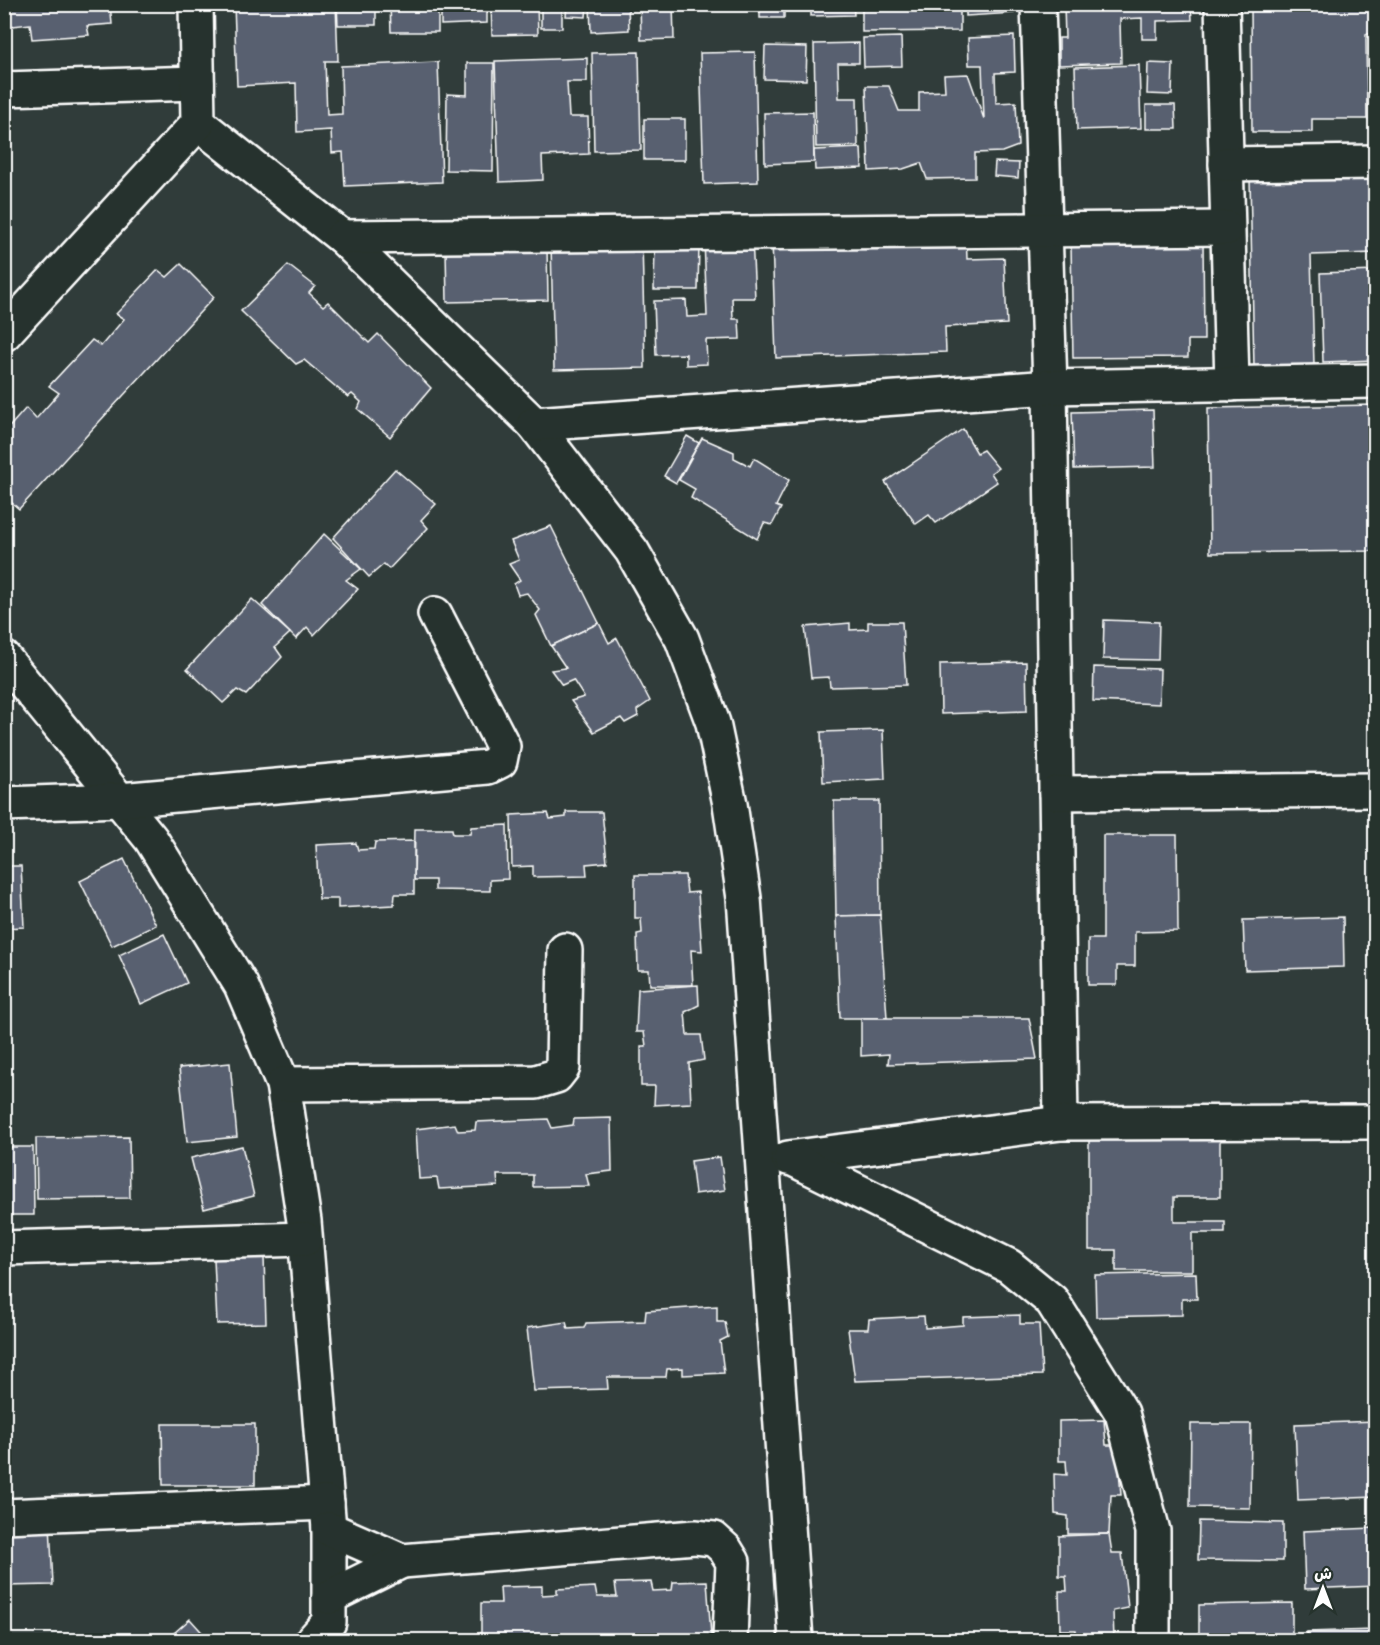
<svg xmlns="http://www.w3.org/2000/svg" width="1380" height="1645" font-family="Kalam,'Playpen Sans Arabic',sans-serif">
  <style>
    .building { fill: #59616f; stroke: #fff; stroke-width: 1.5 }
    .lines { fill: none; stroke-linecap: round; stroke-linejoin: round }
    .minor-casing { stroke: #fff; stroke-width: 38 }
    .minor { stroke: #26332d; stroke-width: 33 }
  </style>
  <rect width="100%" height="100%" fill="#303c3a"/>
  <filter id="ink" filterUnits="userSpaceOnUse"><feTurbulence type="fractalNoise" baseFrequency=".0167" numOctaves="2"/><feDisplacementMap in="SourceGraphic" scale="12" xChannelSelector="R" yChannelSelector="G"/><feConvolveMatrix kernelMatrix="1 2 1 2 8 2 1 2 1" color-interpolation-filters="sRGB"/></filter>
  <g filter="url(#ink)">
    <g class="building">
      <path d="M4,4H110L112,24L87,26L89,35L32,39L30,24L4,27Z"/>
      <path d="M234,4H336L338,61H325L327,115L342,114L341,66L438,62L442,182L345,186L343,152L332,153L331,130L297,132L296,83L237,86Z"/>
      <path d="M337,4H376V25H338Z"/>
      <path d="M390,4H438V32H391Z"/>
      <path d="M441,4H487V23L441,25Z"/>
      <path d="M491,4H537L538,34L492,35Z"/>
      <rect x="541" y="4" width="21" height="24"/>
      <path d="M567,4H587L586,17L566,16Z"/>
      <path d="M590,4H628L629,30L591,32Z"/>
      <path d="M640,4H673L674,39L641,40Z"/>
      <rect x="760" y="4" width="24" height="14"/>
      <path d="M811,4H853L854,15L811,16Z"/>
      <path d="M862,4H960V31L862,32Z"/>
      <path d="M966,4H1014V13L966,16Z"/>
      <path d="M1064,4H1191L1192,20L1157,21V39H1142V18L1120,19L1121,63L1059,65V38H1065Z"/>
      <path d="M1251,4H1376V34H1366L1367,119H1312V132H1252Z"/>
      <path d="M1014,36L1015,72L995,73L996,103L1016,102L1018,146L1002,152L975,153V178L927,179L921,163L903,169L869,171L866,86H889L899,111H919V92L945,91L944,75L968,74L984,119L982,65H969L968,38Z"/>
      <path d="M901,37L902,66L864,67L863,38Z"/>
      <path d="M859,43V63H838L839,98H857L858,146L816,147L814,44Z"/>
      <path d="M765,46L807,47L806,80L764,79Z"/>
      <path d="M639,52L641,150L594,151L592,53Z"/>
      <path d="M755,52L758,182L704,184L700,53Z"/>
      <path d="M587,58V82H567L569,117H588L589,154L542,156L543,180L499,182L495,61Z"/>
      <path d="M467,63H494L493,171L446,170L447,94L467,95Z"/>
      <path d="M1148,63L1173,64L1172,95L1147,94Z"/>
      <path d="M1139,65L1141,128L1077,130L1075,67Z"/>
      <path d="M1146,105H1175L1176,129H1146Z"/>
      <path d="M813,112L814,162L765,164L764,113Z"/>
      <rect x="644" y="119" width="41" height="41"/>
      <path d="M861,148L862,168L815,170L814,150Z"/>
      <path d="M995,162L1019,163L1018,178L994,176Z"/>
      <path d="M1376,175V253L1311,255L1314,365L1254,367L1250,178Z"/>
      <path d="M966,234L967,259L1004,258L1007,324L945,327L946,352L776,358L772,240Z"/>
      <path d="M752,238L755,298H732L733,319H739L740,339L706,340L707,364L686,365V354L656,355L654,301L686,300L687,317L707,316L704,240Z"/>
      <path d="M642,241L645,368L554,370L551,244Z"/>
      <path d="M1203,241L1204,340H1188V357L1073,358L1071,243Z"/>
      <path d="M655,244H699L698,290H654Z"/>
      <path d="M547,247L548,300L447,302L446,250Z"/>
      <path d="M181,264L214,297L19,509L4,496V433L26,408L36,419L59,393L49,386L92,340L101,346L124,319L116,314L158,270L167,277Z"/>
      <path d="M288,265L315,286L309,293L323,306L328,302L369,343L378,334L431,388L390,437L358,409L361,402L352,394L348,397L304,360L296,364L241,311Z"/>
      <path d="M1376,271V360L1323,362L1320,273Z"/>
      <path d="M1376,405L1374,551L1210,553L1208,408Z"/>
      <path d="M1153,410L1155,467L1074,469L1072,412Z"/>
      <path d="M963,429L977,453L983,450L998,468L991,473L997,482L936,523L929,515L916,524L885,482Z"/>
      <path d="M687,436L699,443L676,483L664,476Z"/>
      <path d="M702,438L734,452V458L750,466L754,458L789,480L776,506L781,508L772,525L764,523L757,539L691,498L695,489L679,480Z"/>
      <path d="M395,469L436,504L421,520L428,528L389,569L384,564L369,577L333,538Z"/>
      <path d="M551,526L599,623L551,646L536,615L540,610L527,593L518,595L514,584L520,580L509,564L519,560L511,541Z"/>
      <path d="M324,534L361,569L346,580L358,589L314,635L307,627L296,639L262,605Z"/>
      <path d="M252,599L290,633L275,647L282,657L246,695L237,690L223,703L187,669Z"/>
      <path d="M1104,620L1159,622L1158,660L1103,659Z"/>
      <path d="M868,622H902L906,685L830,687L829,677L811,678L805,627L850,623V630L868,629Z"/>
      <path d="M599,623L609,643L617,638L650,701L637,710L638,716L625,723L621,718L594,732L571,701L584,697L573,680L562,685L551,670L566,668L551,646Z"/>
      <path d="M1026,662L1027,711L941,714L940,664Z"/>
      <path d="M1094,667L1160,669L1159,704L1093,701Z"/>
      <path d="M883,730L885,779L823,782L821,732Z"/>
      <path d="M834,801H879L880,915L836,916Z"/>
      <path d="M566,812H602L607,862L586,864L587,876L533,877V866L512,867L511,815L548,813L550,819L566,817Z"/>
      <path d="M507,825L508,879L490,880V891L435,890V880H414L415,829H452L453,834H470L471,827Z"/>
      <path d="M1103,835H1177L1178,931L1135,932V966H1117V985H1088V939H1103Z"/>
      <path d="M414,841V894H395L394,905L338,908V899H319L316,845L356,843L358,850L374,849L375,842Z"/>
      <path d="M124,859L156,925L112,946L80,881Z"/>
      <path d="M4,866H21L24,927L4,928Z"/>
      <path d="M635,875H685L687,893L698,892L702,951L691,950L693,985H650L649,970H638L637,934L642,933L641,918H635Z"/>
      <path d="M880,915L887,1018H840L836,916Z"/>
      <path d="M1343,917L1344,967L1245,970L1243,920Z"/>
      <path d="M164,934L187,983L141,1004L119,955Z"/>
      <path d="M698,985L699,1005L685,1012L687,1035H701L704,1060L689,1063L691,1103L654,1105L655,1086H641V1046H646L644,1032H636L638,989Z"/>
      <path d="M861,1018H1029L1037,1059L888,1064L889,1054L861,1056Z"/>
      <path d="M230,1063L237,1137L187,1142L179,1068Z"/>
      <path d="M611,1118L612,1171L586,1174L589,1186L533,1187V1175H497L498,1186L439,1189L437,1178L419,1179L416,1129L455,1124L458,1131L475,1130L476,1122L548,1119L552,1128L573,1125L574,1119Z"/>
      <path d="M1089,1130H1220V1197H1174V1222H1225V1233H1192V1271H1116V1250H1089Z"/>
      <path d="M129,1137L130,1198L37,1199L36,1138Z"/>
      <path d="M242,1146L254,1196L204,1209L191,1158Z"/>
      <path d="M4,1147H33L34,1215H4Z"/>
      <path d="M720,1157L725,1190L695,1194L691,1161Z"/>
      <path d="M264,1257L266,1323L217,1324L214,1259Z"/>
      <path d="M1196,1273L1197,1299H1182V1315L1096,1317L1095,1275Z"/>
      <path d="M717,1306V1322H725L728,1337L720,1341L724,1373L683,1375V1368L667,1369L666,1377H607L608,1389L534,1391L527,1328L566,1322L568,1329L584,1328L586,1323L645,1321L646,1311Z"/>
      <path d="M1020,1315V1324H1039L1042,1375L855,1381L848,1329H868L869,1319L924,1316L925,1328L963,1325V1317Z"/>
      <path d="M1104,1420L1106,1445H1117L1121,1495H1111L1109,1534H1068V1516L1055,1514L1054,1474L1067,1475L1066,1461H1059V1421Z"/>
      <path d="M1376,1421V1497L1298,1500L1295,1424Z"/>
      <path d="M162,1424H255V1485H163Z"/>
      <path d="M1191,1424H1251L1250,1508L1190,1507Z"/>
      <path d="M1199,1521L1283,1523V1561L1198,1560Z"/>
      <path d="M50,1524L53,1585L4,1586V1525Z"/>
      <path d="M1374,1528L1376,1586L1305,1589L1303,1531Z"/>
      <path d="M1109,1534L1112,1553H1122L1128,1608L1113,1611L1114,1640H1076V1630H1060L1059,1591H1067L1066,1576H1059V1536Z"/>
      <path d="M707,1581L711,1635H692V1640H636V1639L481,1640V1603H501L500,1587L542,1586V1595L557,1594V1589L595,1587L597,1597H617L615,1583L651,1582L653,1591L672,1590L673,1582Z"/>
      <path d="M1292,1603V1640H1199V1605Z"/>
      <path d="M190,1619L209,1640H166Z"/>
      <path d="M1376,1630V1640H1308L1307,1632Z"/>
    </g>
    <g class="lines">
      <defs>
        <g id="minor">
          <path d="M1038,4L1050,387L1061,1123"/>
          <path d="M1222,4L1232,384"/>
          <path d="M4,89L197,83"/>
          <path d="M198,123L342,237L534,424L632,551L682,639L713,723L730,804L744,898L796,1640"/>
          <path d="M1226,164L1376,162"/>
          <path d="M342,237L1227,228"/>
          <path d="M4,334L198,123L196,4"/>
          <path d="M534,424L1050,387L1376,381"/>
          <path d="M4,658L151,839L241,985L283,1084L304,1221L329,1529V1622L313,1640"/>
          <path d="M1056,793L1376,790"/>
          <path d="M4,804L120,800L488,767L500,761L503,746L435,614"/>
          <path d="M283,1084L536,1082L556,1076L563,1067L565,950"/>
          <path d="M788,1158L1061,1123L1376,1122"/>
          <path d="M791,1158L1009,1266L1052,1301L1122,1413L1153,1531V1640"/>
          <path d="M4,1248L305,1239"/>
          <path d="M4,1516L327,1503"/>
          <path d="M329,1529L402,1561L695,1537L714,1539L725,1549L733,1562L730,1640"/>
          <path d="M329,1597L402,1561"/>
        </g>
      </defs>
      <use href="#minor" class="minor-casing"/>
      <use href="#minor" class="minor"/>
    </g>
  </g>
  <rect width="1380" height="1645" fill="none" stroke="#26332d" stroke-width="24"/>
  <rect x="12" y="12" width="1356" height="1621" fill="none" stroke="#fff" stroke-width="2" filter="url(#ink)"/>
  <g transform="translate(1323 1588)" stroke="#26332d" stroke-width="4.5" paint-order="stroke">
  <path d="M0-4.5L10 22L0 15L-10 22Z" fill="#ffffff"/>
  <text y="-9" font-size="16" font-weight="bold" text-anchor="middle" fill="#ffffff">ش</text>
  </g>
</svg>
